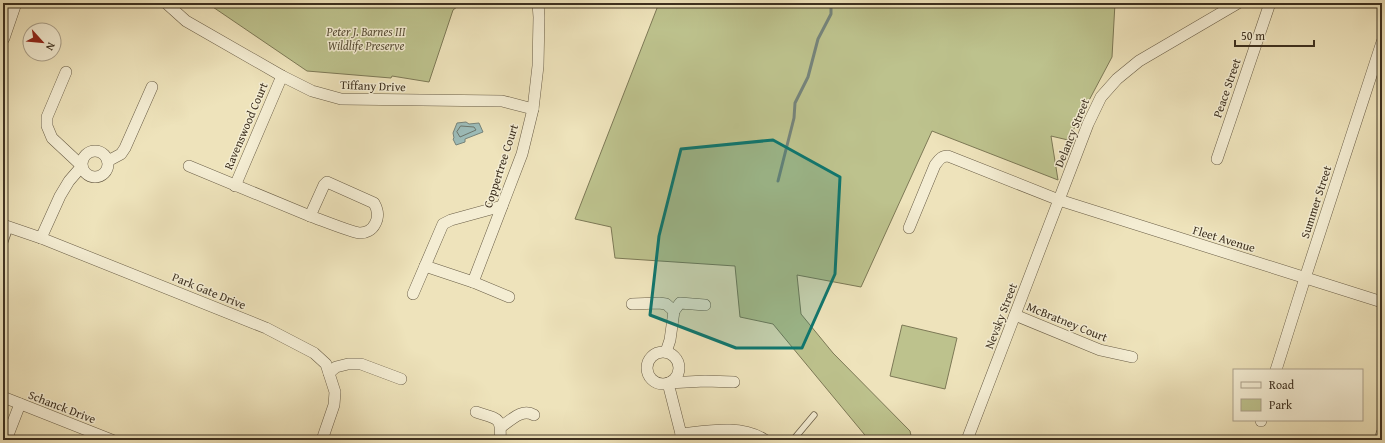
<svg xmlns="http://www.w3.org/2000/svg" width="1385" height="443" font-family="'Gentium Book Plus',serif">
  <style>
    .green { fill: #bdc28d; stroke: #7d7956 }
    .water { fill: #9cbcb9; stroke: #76847b }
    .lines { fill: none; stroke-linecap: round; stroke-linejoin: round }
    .shore { stroke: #6c766c; stroke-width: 1 }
    .stream { stroke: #76847b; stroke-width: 3 }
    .service-casing { stroke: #695d46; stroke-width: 7 }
    .minor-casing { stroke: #695d46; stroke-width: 12 }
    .tertiary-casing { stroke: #695d46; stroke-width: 14 }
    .service { stroke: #f4edd3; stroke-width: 5.5 }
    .minor { stroke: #f4edd3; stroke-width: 11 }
    .tertiary { stroke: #f4edd3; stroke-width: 13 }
    .marked { fill: #0f766e; fill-opacity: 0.2; stroke: #0f766e; stroke-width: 3; stroke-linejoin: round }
    .labels { text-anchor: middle; stroke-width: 3; stroke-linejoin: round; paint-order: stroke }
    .park-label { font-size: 12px; font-style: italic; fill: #574d35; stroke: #f4edd3 }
    .street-label { font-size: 12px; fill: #3d301f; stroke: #f4edd3 }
  </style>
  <rect width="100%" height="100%" fill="#eee3bb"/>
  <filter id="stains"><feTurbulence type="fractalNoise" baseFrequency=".005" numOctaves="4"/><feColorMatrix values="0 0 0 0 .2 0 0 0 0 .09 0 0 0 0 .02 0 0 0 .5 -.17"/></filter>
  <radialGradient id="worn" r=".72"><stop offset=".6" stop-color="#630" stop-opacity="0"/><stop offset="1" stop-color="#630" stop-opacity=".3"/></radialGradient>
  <g class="green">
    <path d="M207,3H462L453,10L429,82L392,76L391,78L307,71Z"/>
    <path d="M659,3H1115L1112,57L1068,140L1051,136L1058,180L932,131L861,287L797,275L801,314L833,353L910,431L912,440H869L773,324L740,317L735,266L615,258L611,227L575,219Z"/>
    <path d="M902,325L957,338L945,389L890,376Z"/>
  </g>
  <path class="water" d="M466,122L469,124L479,123L483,132L465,139V142L456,145L453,139L454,138L453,133L457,123Z"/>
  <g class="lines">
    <path class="shore" d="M461,126L474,127L476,130L460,137L457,132Z"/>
    <path class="stream" d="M778,181L794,118L795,103L808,77L818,39L831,14V3"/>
    <defs>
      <g id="service">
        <path d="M3,247L10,227"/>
        <path d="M793,440L814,415"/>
      </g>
      <g id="minor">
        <path d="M166,3L186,21L282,76L312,91L341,99L502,101L533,109"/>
        <circle cx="95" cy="164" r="13"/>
        <path d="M1217,159L1270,3"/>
        <path d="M108,161L121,154L125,148L152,87"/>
        <path d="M189,166L310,216"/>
        <path d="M327,182L374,203C378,210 379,217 375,224C372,230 366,233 360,233C353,233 319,219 310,216L324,185Z"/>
        <path d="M235,186L282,76"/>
        <path d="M3,225L41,238L266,328L314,353L326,364L335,392L334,405L322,440"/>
        <path d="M909,228L935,165C939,160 941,156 948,156L1059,200L1382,302"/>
        <path d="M41,238L60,196L69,181L82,166L52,138L47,126V117L66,72"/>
        <path d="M425,266L473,282L509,297"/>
        <path d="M473,282L522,154L533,109L538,66L539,17L538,3"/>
        <path d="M413,294L443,224L451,220L502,206"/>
        <path d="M632,304L659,303L666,304L674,311"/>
        <path d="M1015,315L1100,350L1132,357"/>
        <circle cx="663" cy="368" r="16"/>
        <path d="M666,352L670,340L674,311L680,303L705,305"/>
        <path d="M1276,370L1305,278L1382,42"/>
        <path d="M329,373L336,367L348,364H361L401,379"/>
        <path d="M3,397L112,440"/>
        <path d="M476,412C497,419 502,416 500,440"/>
        <path d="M1261,421V420"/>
        <path d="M501,427C511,420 522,408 534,415"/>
        <path d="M681,434C708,431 741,424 765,440"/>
        <path d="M6,440L20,404"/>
        <path d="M680,440L681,434L668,383L705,381L734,382"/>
        <path d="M967,440L1088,124L1101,97L1117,79L1139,61L1238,3"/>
        <path d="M1380,440L1382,433"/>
      </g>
      <path id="tertiary" d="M3,38L15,3"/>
    </defs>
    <use href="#service" class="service-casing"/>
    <use href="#minor" class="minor-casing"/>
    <use href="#tertiary" class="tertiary-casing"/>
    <use href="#service" class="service"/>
    <use href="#minor" class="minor"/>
    <use href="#tertiary" class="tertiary"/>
  </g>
  <path class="marked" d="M773,140L840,177L835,274L802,348H736L650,315L659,236L681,149Z"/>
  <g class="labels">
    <g class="park-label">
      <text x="366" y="36">Peter J. Barnes III<tspan x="366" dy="14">Wildlife Preserve</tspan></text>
    </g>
    <g class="street-label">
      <text transform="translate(373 86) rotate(2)" y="4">Tiffany Drive</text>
      <text transform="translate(1227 88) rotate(-71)" y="4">Peace Street</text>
      <text transform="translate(246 126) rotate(-67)" y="4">Ravenswood Court</text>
      <text transform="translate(1072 133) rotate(-68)" y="4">Delancy Street</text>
      <text transform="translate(501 166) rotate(-72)" y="4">Coppertree Court</text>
      <text transform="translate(1316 202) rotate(-72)" y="4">Summer Street</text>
      <text transform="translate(1224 239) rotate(17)" y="4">Fleet Avenue</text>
      <text transform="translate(209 291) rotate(22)" y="4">Park Gate Drive</text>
      <text transform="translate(1001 316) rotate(-69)" y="4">Nevsky Street</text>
      <text transform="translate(1067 322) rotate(22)" y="4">McBratney Court</text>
      <text transform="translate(62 407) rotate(21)" y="4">Schanck Drive</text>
    </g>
  </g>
  <rect width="1385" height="443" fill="none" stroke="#eee3bb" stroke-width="16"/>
  <rect x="4" y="4" width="1377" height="435" fill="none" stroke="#3d301f" stroke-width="2"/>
  <rect x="8" y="8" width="1369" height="427" fill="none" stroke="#3d301f"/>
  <rect x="1233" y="369" width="130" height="52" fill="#f4edd3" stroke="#aba18b"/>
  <rect x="1241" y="382" width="20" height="6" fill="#f4edd3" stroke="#aba18b"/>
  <text x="1269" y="389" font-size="12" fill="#3d301f">Road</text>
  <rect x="1241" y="399" width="20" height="12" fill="#bdc28d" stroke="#aba18b"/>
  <text x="1269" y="409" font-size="12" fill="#3d301f">Park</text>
  <g transform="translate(42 42) rotate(117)"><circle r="19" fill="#f4edd3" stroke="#aba18b"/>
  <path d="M0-3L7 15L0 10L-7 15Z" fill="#8f2418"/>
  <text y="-6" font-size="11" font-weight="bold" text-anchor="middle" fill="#3d301f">N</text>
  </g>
  <path d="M1235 40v6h79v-6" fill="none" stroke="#3d301f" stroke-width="2"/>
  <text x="1241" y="40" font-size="12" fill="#3d301f" stroke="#f4edd3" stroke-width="3" paint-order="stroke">50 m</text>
  <rect width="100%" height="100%" filter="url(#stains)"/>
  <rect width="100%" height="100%" fill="url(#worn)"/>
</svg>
